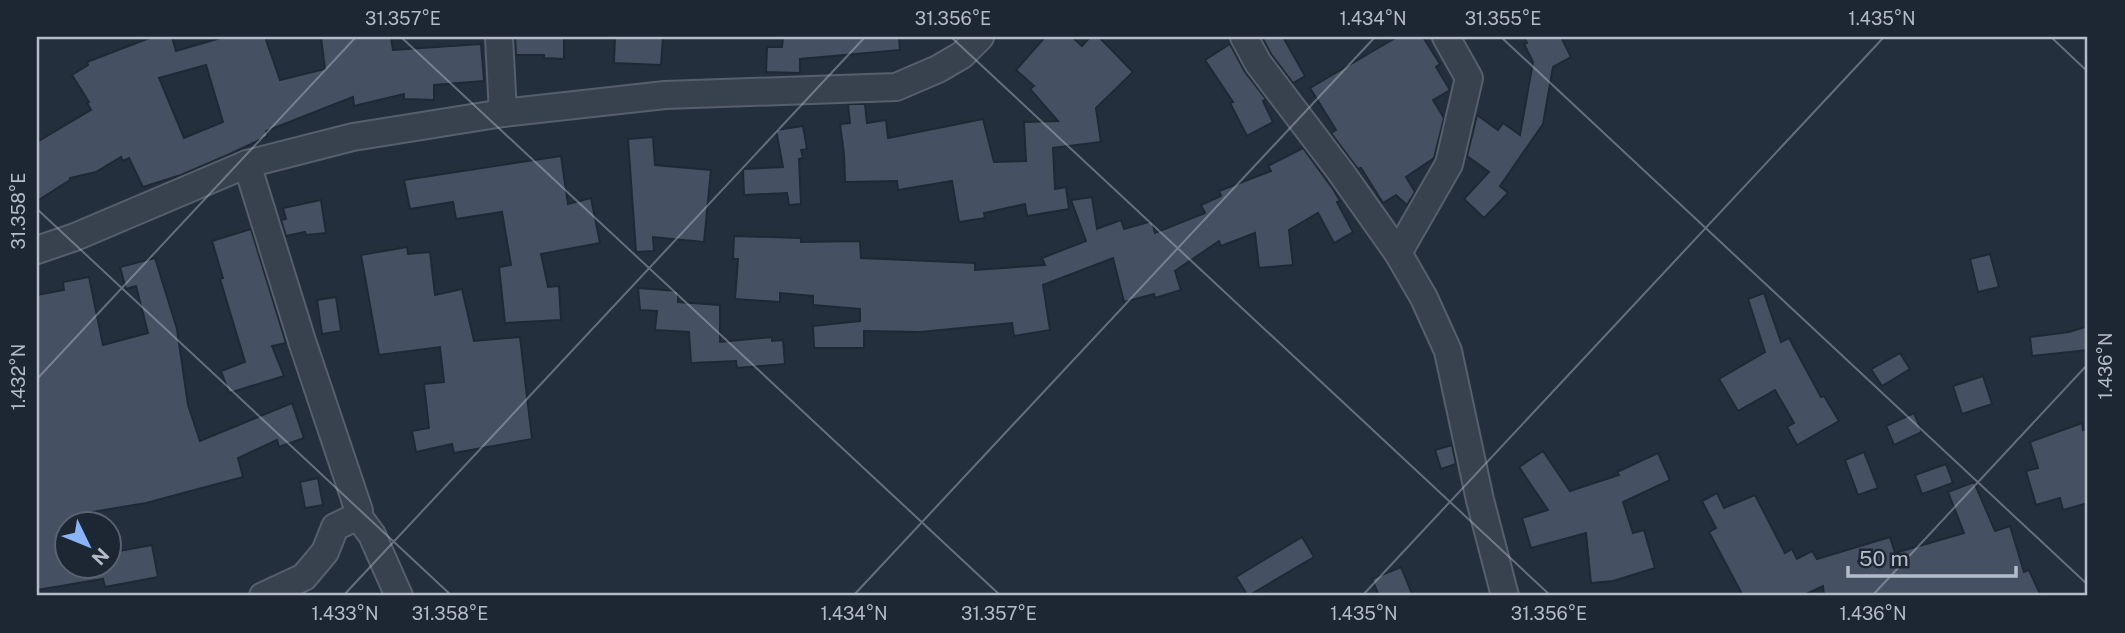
<svg xmlns="http://www.w3.org/2000/svg" width="2125" height="633" font-family="'Public Sans',sans-serif">
  <style>
    .building { fill: #455162; stroke: #1f2835; stroke-width: 2; fill-rule: evenodd }
    .lines { fill: none; stroke-linecap: round; stroke-linejoin: round }
    .minor-casing { stroke: #565f6c; stroke-width: 30 }
    .minor { stroke: #38414e; stroke-width: 26 }
    .ticks { fill: none; stroke: #b4bcc9; stroke-width: 2; stroke-opacity: 0.45 }
    .neatline { fill: none; stroke: #b4bcc9; stroke-width: 2.5 }
    .ticks-label { font-size: 18px; text-anchor: middle; fill: #b4bcc9 }
  </style>
  <rect width="100%" height="100%" fill="#242f3e"/>
  <g class="building">
    <path d="M152,37H172L176,51L224,37H265L280,80L325,69L321,37H391L393,50L481,44L484,81L434,85V100L404,99V94L354,106L353,97L266,131L268,136L230,154L181,175L143,187L129,158L123,161L121,157L96,172L70,178V180L37,201V142L91,110L87,103L89,102L72,75L88,65L87,62ZM206,65L223,122L184,138L159,78Z"/>
    <path d="M515,37H564V59L544,58V55H516Z"/>
    <path d="M615,37H663L661,65L614,63Z"/>
    <path d="M783,37H899L900,50L800,59V73L766,72L767,47H782Z"/>
    <path d="M1045,37H1072L1082,46L1090,37H1099L1133,72L1096,108L1101,142L1053,148L1055,189L1066,187L1069,209L1027,216L1025,204L984,213L985,218L959,222L952,181L898,190L897,181L845,182L844,154L840,124L850,123L848,104H865L867,123L886,120L888,138L983,119L994,162L1026,161L1024,122L1058,121L1030,89L1034,86L1016,70Z"/>
    <path d="M1262,37H1283L1305,76L1293,83L1271,54Z"/>
    <path d="M1397,37H1423L1440,64L1436,67L1450,90L1433,100L1444,118L1434,158L1406,177L1415,192L1407,205L1396,195L1383,203L1361,168L1358,169L1331,133L1336,130L1310,88Z"/>
    <path d="M1524,37H1561L1571,57L1553,67L1543,124L1500,186L1508,193L1484,218L1464,199L1489,172L1467,156L1477,115L1498,130L1503,123L1520,135L1533,62L1524,44L1527,43Z"/>
    <path d="M1230,44L1245,72L1266,99L1263,101L1273,122L1247,136L1230,103L1233,102L1205,60Z"/>
    <path d="M803,126L807,149L801,150L803,158L799,159L801,204L789,205L787,193L744,195L743,169L783,167L776,130Z"/>
    <path d="M653,137L655,165L711,170L704,242L653,237L654,251L636,252L628,139Z"/>
    <path d="M1303,148L1333,189L1340,201L1337,202L1353,232L1334,243L1318,213L1289,230L1293,265L1259,268L1255,233L1221,246L1219,241L1175,271L1181,290L1155,298L1154,294L1124,302L1113,258L1043,285L1050,330L1014,336L1012,323L920,332L864,331V348H814L813,326L860,321V309L813,305V296L780,293V302L735,299L738,259H733L734,236L801,238V242L860,241L861,258L975,263V270L1045,265L1042,258L1086,241L1071,200L1092,197L1097,229L1121,220L1124,229L1152,221L1155,233L1205,213L1201,205L1221,196L1219,191L1271,171L1268,166Z"/>
    <path d="M561,156L568,204L591,198L600,243L541,254L548,287L559,286L561,320L505,323L499,267L511,265L502,212L456,219L453,202L410,209L404,180Z"/>
    <path d="M321,200L326,233L306,235L305,232L286,236L281,220L286,219L283,208Z"/>
    <path d="M251,229L286,343L272,346L284,376L229,393L221,371L245,362L220,279L223,278L212,241Z"/>
    <path d="M407,247L408,254L430,252L435,295L462,289L474,341L520,337L532,439L454,453L452,444L416,452L412,431L429,428L424,384L444,382L440,347L379,355L361,255Z"/>
    <path d="M1990,254L1999,287L1978,292L1970,259Z"/>
    <path d="M155,258L177,329L188,405L200,441L292,403L304,438L279,447L277,440L238,458L243,477L146,503L92,512L93,517L89,518L90,524H66V566H108V553L152,545L158,577L105,587L103,579L37,590V295L64,290L63,282L89,277L103,345L148,333L136,286L126,289L120,267Z"/>
    <path d="M638,288L678,291V302L720,305V342L772,337V341L783,340L785,364L737,368L736,361L691,363L689,332L655,330L657,311L640,310Z"/>
    <path d="M1764,293L1781,342L1789,338L1821,397L1824,396L1839,421L1797,445L1787,427L1794,423L1775,390L1738,411L1719,379L1765,352L1748,299Z"/>
    <path d="M336,297L341,331L322,334L317,300Z"/>
    <path d="M2088,326V350L2032,356L2030,337L2069,332Z"/>
    <path d="M1900,353L1910,369L1882,386L1871,369Z"/>
    <path d="M1983,376L1992,404L1962,414L1953,386Z"/>
    <path d="M1914,413L1922,432L1894,445L1886,426Z"/>
    <path d="M2082,423L2083,430L2088,428V503L2063,510L2060,498L2036,505L2026,471L2038,468L2030,442Z"/>
    <path d="M1452,445L1456,464L1441,469L1435,450Z"/>
    <path d="M1543,451L1570,491L1619,475L1617,472L1658,453L1670,480L1623,502L1633,533L1644,530L1655,568L1613,581L1591,583L1586,533L1531,548L1522,518L1548,510L1519,467Z"/>
    <path d="M1864,452L1878,488L1858,495L1845,460Z"/>
    <path d="M1946,464L1953,483L1922,494L1915,475Z"/>
    <path d="M318,478L323,505L305,508L300,482Z"/>
    <path d="M1974,482L1995,531L2010,526L2024,572L2029,570L2041,596H1824L1823,586L1802,596H1743L1709,532L1716,528L1702,501L1717,493L1724,508L1755,495L1785,553L1792,549L1797,559L1812,551L1817,559L1890,537L1895,553L1964,533L1948,492Z"/>
    <path d="M1302,537L1314,557L1248,596L1236,577Z"/>
    <path d="M1401,567L1413,596H1379L1372,579Z"/>
  </g>
  <g class="lines">
    <defs>
      <g id="minor">
        <path d="M499,37L503,113"/>
        <path d="M1244,37L1258,63L1340,171L1398,253"/>
        <path d="M1446,37L1469,78L1449,164L1398,253L1424,298L1448,351L1480,500L1505,596"/>
        <path d="M247,164L302,341L359,511L358,516L372,535L399,596"/>
        <path d="M37,250L75,237L247,164L353,137L503,113L665,95L896,87L938,69L962,55L980,37"/>
        <path d="M263,596L304,577L325,552L335,527L358,516"/>
      </g>
    </defs>
    <use href="#minor" class="minor-casing"/>
    <use href="#minor" class="minor"/>
  </g>
  <path class="ticks" d="M401,37L1001,596M951,37L1551,596M1501,37L2088,585M2051,37L2088,72M37,209L452,596M37,379L356,37M343,596L865,37M853,596L1375,37M1362,596L1884,37M1872,596L2088,364"/>
  <rect width="2125" height="633" fill="none" stroke="#1d2633" stroke-width="77"/>
  <g transform="translate(88 545) rotate(133)"><circle r="33" fill="#1d2633" stroke="#59626f" stroke-width="2"/>
  <path d="M0-5L12 26L0 18L-12 26Z" fill="#8ab4f8"/>
  <text y="-10" font-size="19" font-weight="bold" text-anchor="middle" fill="#b4bcc9">N</text>
  </g>
  <path d="M1848 566v10h168v-10" fill="none" stroke="#b4bcc9" stroke-width="3.5"/>
  <text x="1859" y="566" font-size="21" fill="#b4bcc9" stroke="#1d2633" stroke-width="5" paint-order="stroke">50 m</text>
  <rect x="38" y="38" width="2048" height="556" class="neatline"/>
  <g class="ticks-label">
    <text x="403" y="25">31.357°E</text>
    <text x="953" y="25">31.356°E</text>
    <text x="1373" y="25">1.434°N</text>
    <text x="1503" y="25">31.355°E</text>
    <text x="1882" y="25">1.435°N</text>
    <text transform="translate(19 211) rotate(-90)" y="6">31.358°E</text>
    <text transform="translate(2106 366) rotate(-90)" y="6">1.436°N</text>
    <text transform="translate(19 377) rotate(-90)" y="6">1.432°N</text>
    <text x="345" y="620">1.433°N</text>
    <text x="450" y="620">31.358°E</text>
    <text x="854" y="620">1.434°N</text>
    <text x="999" y="620">31.357°E</text>
    <text x="1364" y="620">1.435°N</text>
    <text x="1549" y="620">31.356°E</text>
    <text x="1873" y="620">1.436°N</text>
  </g>
</svg>
